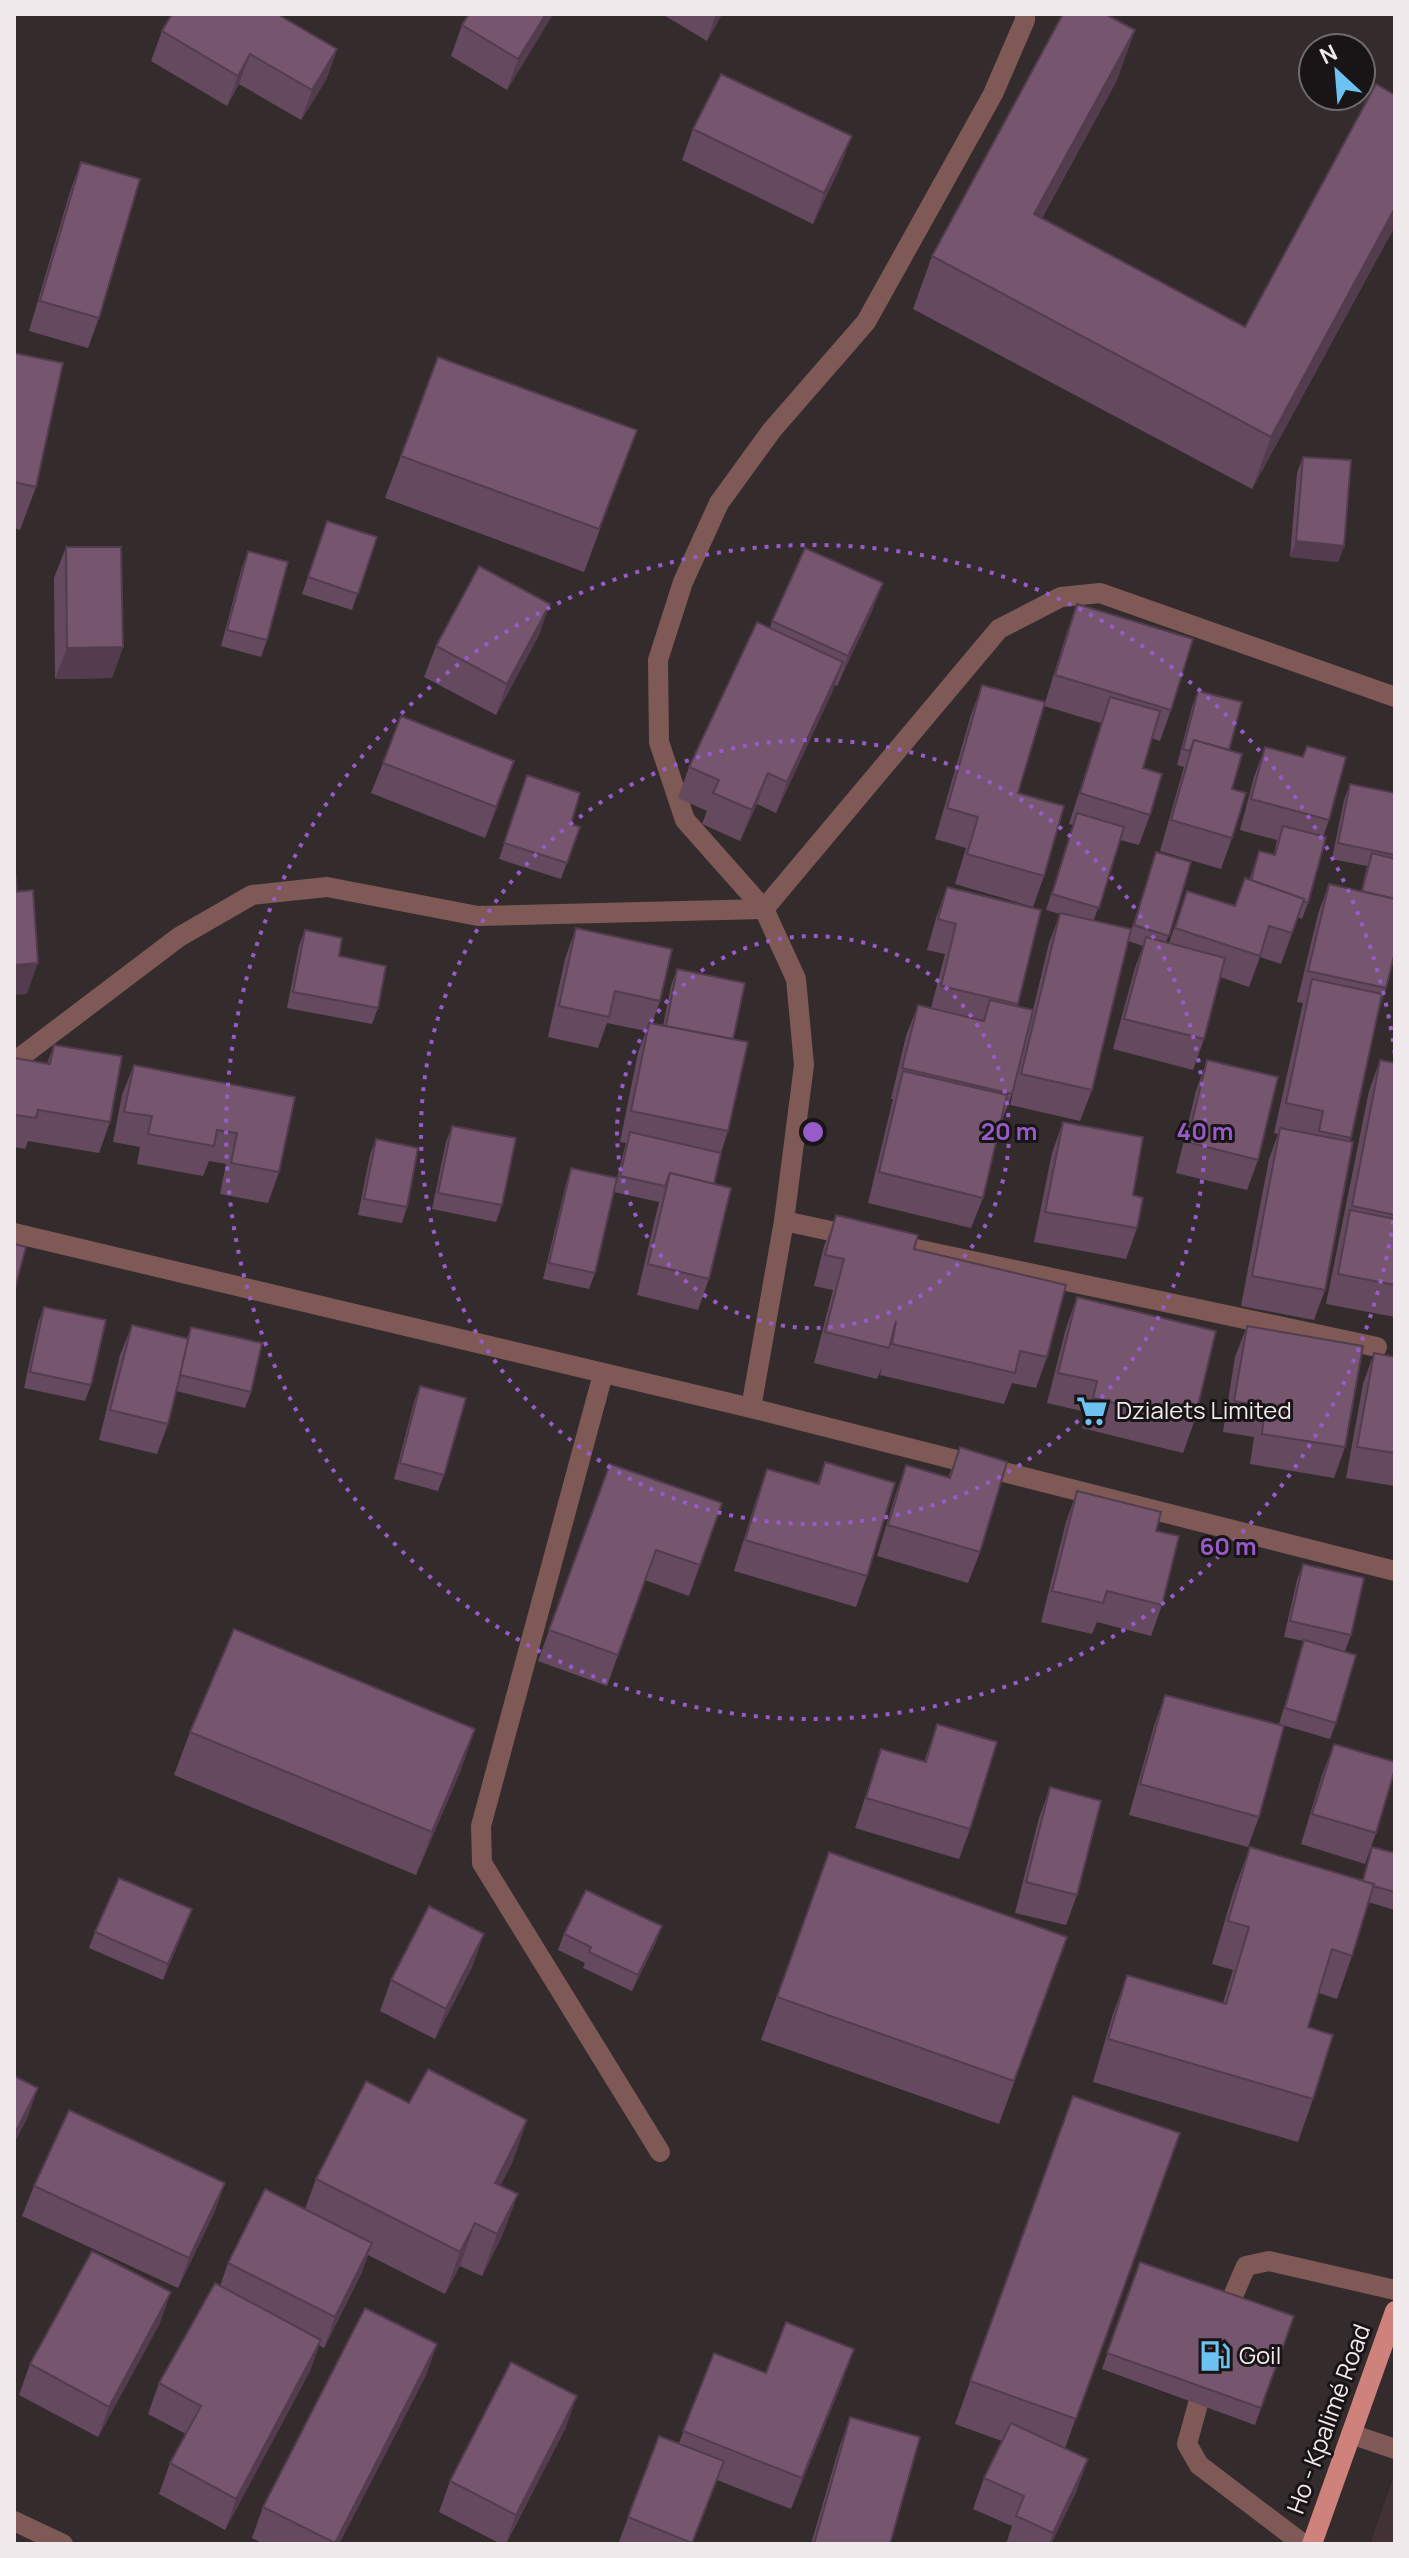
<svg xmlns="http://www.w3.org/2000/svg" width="1409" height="2558" font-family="Manrope,sans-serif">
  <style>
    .built { fill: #423236 }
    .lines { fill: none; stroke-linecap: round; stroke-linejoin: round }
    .minor { stroke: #7f5956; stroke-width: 20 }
    .major { stroke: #cf817c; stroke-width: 20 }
    .wall { fill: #654a5f }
    .shaded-wall { fill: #523c4d }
    .building { fill: #75566e; stroke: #523c4d; stroke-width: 2 }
    .ring { fill: none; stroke: #985cca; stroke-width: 4; stroke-dasharray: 4 8 }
    .labels { text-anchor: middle; stroke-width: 6; stroke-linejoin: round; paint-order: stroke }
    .poi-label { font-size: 24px; fill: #f0eaec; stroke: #191516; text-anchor: start }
    .street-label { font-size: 24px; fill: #f0eaec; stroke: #191516 }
    .centre { fill: #985cca; stroke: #191516; stroke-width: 4 }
    .ring-label { font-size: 24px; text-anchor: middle; font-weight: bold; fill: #985cca; stroke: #191516; stroke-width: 6; stroke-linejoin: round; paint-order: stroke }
  </style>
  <rect width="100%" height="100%" fill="#342b2d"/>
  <path class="built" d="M1395,2473V2544H1370Z"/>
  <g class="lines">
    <g class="minor">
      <path d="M14,1062L179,937L252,895L327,887L478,916L764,909L999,629L1061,597L1100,593L1395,697"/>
      <path d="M784,1221L854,1236"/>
      <path d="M14,1233L751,1408L1395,1571"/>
      <path d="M897,1245L1377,1347"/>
      <path d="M603,1374L481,1826L482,1863L660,2152"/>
      <path d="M751,1408L784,1221L804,1065L796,979L764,909L685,820L659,742L658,660L683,582L719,503L772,430L866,322L993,94L1025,20V14"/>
      <path d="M1227,2310L1246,2266L1269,2261L1395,2290"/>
      <path d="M1198,2404L1187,2444L1199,2465L1303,2544"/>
      <path d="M1351,2434L1395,2449"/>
      <path d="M14,2521L63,2544"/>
    </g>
    <path class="major" d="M1312,2544L1395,2311"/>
  </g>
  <g class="wall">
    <path d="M469,14H553L507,90L451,56L462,25Z"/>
    <path d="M662,14H722L707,41Z"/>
    <path d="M1135,30L1116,82L1042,218L1245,327L1395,95V226L1252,489L913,309L932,256Z"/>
    <path d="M162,31L337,49L326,80L301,120L239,84L227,106L151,61Z"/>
    <path d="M693,129L840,167L813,224L682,160Z"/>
    <path d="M81,162L99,318L88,348L29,331L70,192Z"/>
    <path d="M14,353L36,487L20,530L14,528Z"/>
    <path d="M438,357L637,430L584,572L385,498Z"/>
    <path d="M1303,457L1344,546L1338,562L1290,557L1297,473Z"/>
    <path d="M327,521L377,537L352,610L302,594Z"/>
    <path d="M66,547L123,647L112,678L55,679L54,578Z"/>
    <path d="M248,551L267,640L261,657L221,646L242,567Z"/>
    <path d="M883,583L871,613L837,686L835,685L776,813L757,804L740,841L702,824L707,811L678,798L689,767L770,628L772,621Z"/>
    <path d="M1077,604L1171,710L1160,741L1151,738L1143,768L1150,815L1139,845L1120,840L1094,920L1129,937L1156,852L1191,862L1166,943H1169L1187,891L1235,905L1249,880L1259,851L1274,854L1277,840L1240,830L1254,777L1265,747L1329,820L1323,837L1308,903L1302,919L1298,917L1281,964L1260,957L1249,987L1220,977L1204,1039L1193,1070L1113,1049L1135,968L1143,946L1128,941L1092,1090L1080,1121L1010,1105L1026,1037L1012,1094L1000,1125L983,1198L971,1228L868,1203L893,1099H891L906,1036L918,1005L931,1008L945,954L927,950L936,918L947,887L1041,910L1017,1006L1033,1010L1049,943L1060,914L1046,910L1073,825L1069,824L1101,723L1044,706L1066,635Z"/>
    <path d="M539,635L496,715L424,677L436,646Z"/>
    <path d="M982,685L1018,793L1044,876L1033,907L955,884L966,848L935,839L971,715Z"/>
    <path d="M1198,691L1229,750L1232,838L1221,869L1160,851L1184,767L1177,765L1192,707Z"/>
    <path d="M383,763L503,792L485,838L371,793Z"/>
    <path d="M527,775L571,824L580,827L561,879L499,859Z"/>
    <path d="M1350,784L1395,793V952L1386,988L1379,1010L1350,1142L1325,1290L1314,1320L1241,1306L1269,1159L1278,1134L1274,1133L1303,1003L1297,1002L1318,914L1329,884L1361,891L1367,866L1332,859L1344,800Z"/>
    <path d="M576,928L660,1001L652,1023L663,1026L671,986L677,969L733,1039L728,1131L721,1153L714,1184L709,1279L698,1310L637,1295L659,1202L614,1192L595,1273L589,1289L543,1279L566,1184L571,1168L617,1178L626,1143L620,1142L638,1053L646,1031L607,1023L598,1048L548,1037L565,959Z"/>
    <path d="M305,930L339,956L378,1008L372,1024L287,1008L299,946Z"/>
    <path d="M54,1045L110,1122L99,1153L28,1141L25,1149L14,1147V1058L47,1064Z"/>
    <path d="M1207,1060L1258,1160L1247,1190L1176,1173L1196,1091Z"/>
    <path d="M1380,1060L1395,1063V1317L1326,1304L1369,1091Z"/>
    <path d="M134,1065L295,1097L279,1172L268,1203L220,1194L226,1164L209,1161L203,1176L137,1164L140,1147L113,1142L122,1095Z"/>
    <path d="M1063,1122L1133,1195L1137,1228L1126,1259L1034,1242L1052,1153Z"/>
    <path d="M452,1126L502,1205L496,1222L432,1209L446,1142Z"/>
    <path d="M376,1139L407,1207L402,1223L358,1215L370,1155Z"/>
    <path d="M836,1215L914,1249L1047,1357L1036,1388L1012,1383L1004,1404L880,1375L882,1367L877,1379L814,1363L833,1290L814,1286L824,1246Z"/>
    <path d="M1077,1297L1194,1422L1183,1453L1082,1428L1086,1412L1047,1403L1066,1328Z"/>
    <path d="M44,1307L91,1385L85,1401L24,1388L38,1323Z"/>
    <path d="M132,1325L187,1338L191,1327L251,1392L245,1408L176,1391L168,1424L157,1454L99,1440L120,1355Z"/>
    <path d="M1247,1326L1345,1447L1334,1478L1250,1464L1254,1437L1223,1432L1235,1357Z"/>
    <path d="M1374,1353L1395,1357V1486L1346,1478L1363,1384Z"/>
    <path d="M420,1386L444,1475L438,1491L394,1479L414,1402Z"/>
    <path d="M960,1447L980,1552L968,1583L877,1556L895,1496L906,1465L948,1478Z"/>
    <path d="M825,1462L867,1576L856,1607L734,1571L756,1500L767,1469L817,1484Z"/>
    <path d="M610,1464L722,1503L689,1596L645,1580L607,1686L538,1661Z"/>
    <path d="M1077,1491L1156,1531L1162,1605L1151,1636L1097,1622L1092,1634L1041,1622L1066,1522Z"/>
    <path d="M1303,1564L1351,1635L1345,1651L1323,1646L1336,1723L1330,1739L1279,1724L1304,1641L1284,1637L1297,1580Z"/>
    <path d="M1165,1695L1259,1817L1248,1847L1129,1815L1154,1726Z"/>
    <path d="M937,1724L970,1829L959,1859L855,1828L881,1749L924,1762Z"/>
    <path d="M475,1729L460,1772L416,1875L174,1775L190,1732Z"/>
    <path d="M1334,1744L1376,1833L1365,1864L1301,1844L1322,1775Z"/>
    <path d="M1050,1787L1077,1895L1066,1925L1015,1913L1039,1818Z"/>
    <path d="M1250,1847L1362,1881L1372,1847L1395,1853V1910L1368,1902L1352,1956L1337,1999L1319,1993L1308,2027L1313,2099L1298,2142L1093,2082L1112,2017L1127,1975L1223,2003L1233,1970L1212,1964L1234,1890Z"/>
    <path d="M829,1852L1067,1937L999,2124L761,2040Z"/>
    <path d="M192,1909L163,1980L89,1948L95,1932Z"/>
    <path d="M564,1934L656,1942L632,1991L583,1968L585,1963L558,1950Z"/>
    <path d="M473,1965L435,2039L380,2011L391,1980Z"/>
    <path d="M1073,2096L1180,2133L1065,2448L1077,2490L1051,2544H1006L1012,2526L973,2509L984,2478L1002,2441L955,2424Z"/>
    <path d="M409,2103L527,2120L512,2163L500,2185L518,2194L502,2236L482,2276L460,2266L445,2294L368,2255L361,2274L324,2348L319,2345L310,2371L225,2530L159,2494L170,2463L186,2434L148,2414L159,2383L220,2286L228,2263L305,2209L316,2179Z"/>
    <path d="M225,2183L214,2213L178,2288L22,2216L34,2186Z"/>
    <path d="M1140,2262L1294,2316L1255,2425L1102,2369Z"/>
    <path d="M160,2323L98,2437L19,2395L30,2364Z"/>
    <path d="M437,2344L426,2375L339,2544H263L252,2538L263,2507Z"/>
    <path d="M714,2353L766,2373L843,2380L791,2509L717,2480L692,2544H618L659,2436L679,2443Z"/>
    <path d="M850,2417L890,2544H811L839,2448Z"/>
    <path d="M566,2427L506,2544H501L439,2512L450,2481Z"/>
  </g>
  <g class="shaded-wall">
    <path d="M546,14H553L507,90L518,59Z"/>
    <path d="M716,14H722L707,41Z"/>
    <path d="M1135,30L1116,82L1015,266L1034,214Z"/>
    <path d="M337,49L326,80L301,120L312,90Z"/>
    <path d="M250,54L239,84L227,106L238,76Z"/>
    <path d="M852,136L840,167L813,224L824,193Z"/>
    <path d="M1395,208V226L1252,489L1271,437Z"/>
    <path d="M1296,541L1344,546L1338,562L1290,557Z"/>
    <path d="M883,583L871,613L837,686L848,656Z"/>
    <path d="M550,604L539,635L496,715L507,684Z"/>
    <path d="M123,647L112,678L55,679L67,648Z"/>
    <path d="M843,662L832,693L776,813L787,782Z"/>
    <path d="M514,761L503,792L485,838L496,807Z"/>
    <path d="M768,773L757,804L740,841L752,810Z"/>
    <path d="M38,963L27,994L14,995V965Z"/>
    <path d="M475,1729L460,1772L416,1875L432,1832Z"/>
    <path d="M192,1909L186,1925L163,1980L168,1964Z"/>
    <path d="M662,1926L656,1942L632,1991L638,1975Z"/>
    <path d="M484,1934L473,1965L435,2039L446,2009Z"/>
    <path d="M38,2088L27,2119L14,2144V2135Z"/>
    <path d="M527,2120L512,2163L480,2226L495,2183Z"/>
    <path d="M225,2183L214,2213L178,2288L189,2258Z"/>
    <path d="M518,2194L502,2236L482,2276L497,2234Z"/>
    <path d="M475,2223L460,2266L445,2294L460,2252Z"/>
    <path d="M372,2243L361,2274L324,2348L335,2317Z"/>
    <path d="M171,2292L160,2323L98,2437L109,2407Z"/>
    <path d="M321,2340L310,2371L225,2530L236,2499Z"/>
    <path d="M437,2344L426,2375L339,2544H334Z"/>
    <path d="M854,2349L843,2380L791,2509L802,2478Z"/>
    <path d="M577,2396L566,2427L505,2544L516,2515Z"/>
    <path d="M1088,2459L1077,2490L1051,2544H1049L1053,2533Z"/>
  </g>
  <g class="building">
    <path d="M172,14H277L337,49L312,90L250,54L238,76L162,31Z"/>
    <path d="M469,14H546L518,59L462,25Z"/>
    <path d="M1063,14H1105L1135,30L1034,214L1245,327L1376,84L1395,95V208L1271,437L932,256Z"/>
    <path d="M721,74L852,136L824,193L693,129Z"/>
    <path d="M81,162L140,179L99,318L40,301Z"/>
    <path d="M14,353L63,363L36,487L14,482Z"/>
    <path d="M438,357L637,430L599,529L401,456Z"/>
    <path d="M1303,457L1351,460L1344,546L1296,541Z"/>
    <path d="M327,521L377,537L358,594L308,577Z"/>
    <path d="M66,547H121L123,647L67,648Z"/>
    <path d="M805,548L883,583L848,656L772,621Z"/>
    <path d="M248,551L288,562L267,640L227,630Z"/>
    <path d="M479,566L550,604L507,684L436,646Z"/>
    <path d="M1077,604L1193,639L1171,710L1055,675Z"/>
    <path d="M757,622L843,662L787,782L768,773L752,810L713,793L719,780L689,767Z"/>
    <path d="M982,685L1045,702L1018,793L1064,806L1044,876L967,854L978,817L947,808Z"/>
    <path d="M1198,691L1242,702L1229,750L1194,740L1190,751L1183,749Z"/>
    <path d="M1110,697L1160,711L1143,768L1162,774L1150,815L1080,793Z"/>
    <path d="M401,716L514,761L496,807L383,763Z"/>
    <path d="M1194,740L1242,754L1232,789L1246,793L1232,838L1171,820Z"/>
    <path d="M1307,746L1346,757L1329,820L1251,799L1265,747L1303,757Z"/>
    <path d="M527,775L580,793L571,824L580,827L567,863L504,843Z"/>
    <path d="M1350,784L1395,793V855L1338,843Z"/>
    <path d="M1077,813L1124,827L1099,908L1052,894Z"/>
    <path d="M1283,826L1326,837L1308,903L1303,901L1304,899L1251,880L1259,851L1275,855Z"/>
    <path d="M1156,852L1191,862L1169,936L1134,925Z"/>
    <path d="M1372,853L1395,859V899L1362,891Z"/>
    <path d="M14,862L17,891L14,892Z"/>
    <path d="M1245,878L1304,899L1292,933L1269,926L1260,956L1175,928L1187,891L1235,906Z"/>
    <path d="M1329,884L1395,899V952L1386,988L1308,971Z"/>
    <path d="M947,887L1041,910L1018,1004L941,986L956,924L938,919Z"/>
    <path d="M33,890L38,963L14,965V892Z"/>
    <path d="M1060,913L1131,929L1092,1090L1021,1074Z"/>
    <path d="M576,928L672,949L660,1001L615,991L609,1017L559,1006Z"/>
    <path d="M305,930L342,938L339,956L386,966L378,1008L293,992Z"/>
    <path d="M1146,937L1225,958L1204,1039L1124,1019Z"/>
    <path d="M677,969L745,983L733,1039L666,1026Z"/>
    <path d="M1312,979L1382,994L1351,1138L1319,1131L1323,1111L1286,1103Z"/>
    <path d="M990,1000L1033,1010L1012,1094L902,1068L918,1005L984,1021Z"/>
    <path d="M649,1023L748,1042L728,1131L631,1111Z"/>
    <path d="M54,1045L122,1056L110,1122L38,1110L36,1118L14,1115V1058L50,1064Z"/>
    <path d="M1207,1060L1278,1077L1258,1160L1187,1142Z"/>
    <path d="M1380,1060L1395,1063V1215L1352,1206Z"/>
    <path d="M134,1065L295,1097L279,1172L231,1163L237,1133L217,1130L214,1146L148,1134L152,1116L124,1112Z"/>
    <path d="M903,1071L1007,1095L983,1198L879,1172Z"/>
    <path d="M1063,1122L1143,1137L1133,1195L1143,1198L1137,1228L1045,1212Z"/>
    <path d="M452,1126L516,1138L502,1205L438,1193Z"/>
    <path d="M1280,1128L1353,1142L1325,1290L1252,1276Z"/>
    <path d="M630,1132L721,1153L714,1184L670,1173L665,1186L620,1176Z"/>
    <path d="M376,1139L418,1148L407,1207L364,1199Z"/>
    <path d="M571,1168L617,1178L595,1273L549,1263Z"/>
    <path d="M670,1173L731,1188L709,1279L648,1264Z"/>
    <path d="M1350,1210L1395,1219V1285L1338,1274Z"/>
    <path d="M836,1215L918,1235L914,1249L1066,1285L1047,1357L1020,1351L1015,1373L892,1344L896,1321L889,1348L825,1332L844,1259L825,1255Z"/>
    <path d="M14,1244L26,1247L14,1292Z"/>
    <path d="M1077,1297L1216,1331L1194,1422L1093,1398L1097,1381L1058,1373Z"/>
    <path d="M44,1307L106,1320L91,1385L30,1372Z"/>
    <path d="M132,1325L189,1339L168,1424L110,1410Z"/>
    <path d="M1247,1326L1363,1346L1345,1447L1262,1434L1265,1407L1234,1401Z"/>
    <path d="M191,1327L262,1343L251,1392L180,1375Z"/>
    <path d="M1374,1353L1395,1357V1453L1357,1447Z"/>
    <path d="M420,1386L466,1398L444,1475L400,1463Z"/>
    <path d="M960,1447L1007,1462L980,1552L888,1525L906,1465L950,1478Z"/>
    <path d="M825,1462L895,1483L867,1576L745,1540L767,1469L819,1484Z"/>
    <path d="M610,1464L722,1503L700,1565L656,1550L618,1655L549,1630Z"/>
    <path d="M1077,1491L1161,1512L1156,1531L1179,1536L1162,1605L1107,1591L1103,1603L1052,1591Z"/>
    <path d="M1303,1564L1364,1578L1351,1635L1290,1621Z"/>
    <path d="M234,1629L475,1729L432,1832L190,1732Z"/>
    <path d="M1304,1640L1356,1655L1336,1723L1285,1708Z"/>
    <path d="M1165,1695L1284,1726L1259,1817L1140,1784Z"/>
    <path d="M937,1724L997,1742L970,1829L866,1798L881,1749L926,1762Z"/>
    <path d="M1334,1744L1395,1762V1769L1376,1833L1312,1814Z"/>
    <path d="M1050,1787L1101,1801L1077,1895L1026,1882Z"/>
    <path d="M1250,1847L1374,1884L1352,1956L1332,1949L1308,2027L1333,2035L1313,2099L1108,2039L1127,1975L1226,2004L1249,1927L1228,1921Z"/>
    <path d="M1372,1847L1395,1853V1892L1373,1886L1374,1884L1363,1881Z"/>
    <path d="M829,1852L1067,1937L1014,2081L777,1997Z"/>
    <path d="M119,1878L192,1909L168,1964L95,1932Z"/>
    <path d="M586,1890L662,1926L638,1975L589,1952L591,1947L564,1934Z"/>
    <path d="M429,1906L484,1934L446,2009L391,1980Z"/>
    <path d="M428,2069L527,2120L495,2183L518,2194L497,2234L475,2223L460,2252L316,2179L366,2081L409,2103Z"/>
    <path d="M14,2076L38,2088L14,2135Z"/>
    <path d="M1073,2096L1180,2133L1076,2419L970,2381Z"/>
    <path d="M69,2110L225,2183L189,2258L34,2186Z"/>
    <path d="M265,2189L372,2243L335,2317L228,2263Z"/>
    <path d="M92,2251L171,2292L109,2407L30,2364Z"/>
    <path d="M1140,2262L1294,2316L1261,2408L1107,2353Z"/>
    <path d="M215,2283L321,2340L236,2499L170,2463L201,2406L159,2383Z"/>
    <path d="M365,2308L437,2344L335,2543L263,2507Z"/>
    <path d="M786,2322L854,2349L802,2478L683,2431L714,2353L766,2373Z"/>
    <path d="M511,2362L577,2396L516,2515L450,2481Z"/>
    <path d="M850,2417L920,2437L890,2544H814Z"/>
    <path d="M1011,2423L1088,2459L1053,2533L1016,2516L1024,2496L984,2478Z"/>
    <path d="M659,2436L724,2461L692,2543L628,2517Z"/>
  </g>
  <g class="ring">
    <circle cx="813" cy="1132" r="196"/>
    <circle cx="813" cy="1132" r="392"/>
    <path d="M1395 1209A587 587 0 1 1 1395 1055"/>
  </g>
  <defs>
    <symbol id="supermarket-bare" viewBox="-9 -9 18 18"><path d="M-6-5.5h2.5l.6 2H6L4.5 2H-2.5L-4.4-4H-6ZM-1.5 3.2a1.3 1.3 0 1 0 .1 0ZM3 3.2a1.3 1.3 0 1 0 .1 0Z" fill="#6cc3f2" stroke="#191516" stroke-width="2.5" paint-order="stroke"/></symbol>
    <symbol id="fuel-bare" viewBox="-9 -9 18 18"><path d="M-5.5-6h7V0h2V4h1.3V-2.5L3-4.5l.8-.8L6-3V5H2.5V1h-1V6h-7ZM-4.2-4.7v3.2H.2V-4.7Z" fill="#6cc3f2" stroke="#191516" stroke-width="2.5" paint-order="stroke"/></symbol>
  </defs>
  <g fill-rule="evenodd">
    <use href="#supermarket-bare" x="1070" y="1389" width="44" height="44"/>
    <use href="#fuel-bare" x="1193" y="2334" width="44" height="44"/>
  </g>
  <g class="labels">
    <g class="poi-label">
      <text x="1116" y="1419">Dzialets Limited</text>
      <text x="1239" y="2364">Goil</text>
    </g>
    <g class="street-label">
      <text transform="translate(1329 2419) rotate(-70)" y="8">Ho - Kpalimé Road</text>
    </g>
  </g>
  <circle cx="813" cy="1132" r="12" class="centre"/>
  <g class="ring-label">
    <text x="1009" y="1140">20 m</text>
    <text x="1205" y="1140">40 m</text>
    <text x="1228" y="1555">60 m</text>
  </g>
  <rect width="1409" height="2558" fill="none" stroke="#f0eaec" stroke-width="32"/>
  <g transform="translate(1337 72) rotate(334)"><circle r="38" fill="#191516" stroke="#6f6a6c" stroke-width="2"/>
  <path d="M0-6L14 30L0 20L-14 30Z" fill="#6cc3f2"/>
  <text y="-12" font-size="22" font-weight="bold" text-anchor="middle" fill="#f0eaec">N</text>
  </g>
</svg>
